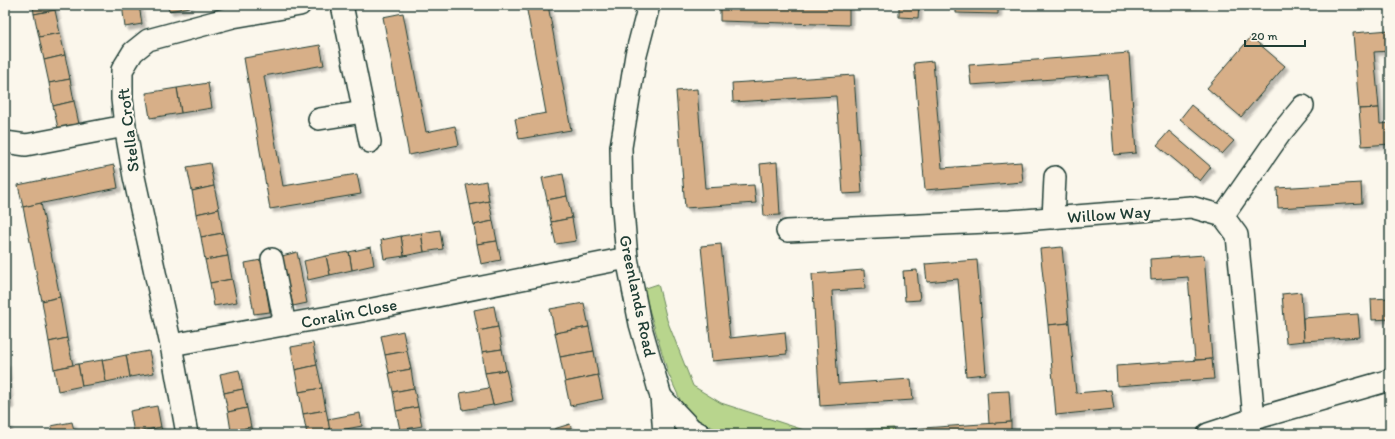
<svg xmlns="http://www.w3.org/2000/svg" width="1395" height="439" font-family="Itim,sans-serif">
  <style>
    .built { fill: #f0e1ce }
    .green { fill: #b8d58d; stroke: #6c8960 }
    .building { fill: #d7af88; stroke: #1f3d34; filter: url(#shadow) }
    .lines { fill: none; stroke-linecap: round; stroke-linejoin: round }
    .minor-casing { stroke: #1f3d34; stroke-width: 24 }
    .minor { stroke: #fbf7ec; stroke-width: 21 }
    .labels { text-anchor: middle; stroke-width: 4; stroke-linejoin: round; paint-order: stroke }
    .street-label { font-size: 17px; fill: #1f3d34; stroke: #fbf7ec }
  </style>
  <defs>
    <filter id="shadow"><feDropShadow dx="3.5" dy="3.5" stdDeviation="1" flood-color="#0004"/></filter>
  </defs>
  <rect width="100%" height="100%" fill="#fbf7ec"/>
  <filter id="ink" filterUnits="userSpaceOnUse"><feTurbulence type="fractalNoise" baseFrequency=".025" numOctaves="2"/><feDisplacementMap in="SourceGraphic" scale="8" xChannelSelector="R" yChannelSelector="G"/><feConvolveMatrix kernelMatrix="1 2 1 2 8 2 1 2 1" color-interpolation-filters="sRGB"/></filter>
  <g filter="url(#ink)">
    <path class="built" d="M1185,5H1247L1185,11Z"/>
    <path class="green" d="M658,284L667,320L693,386L721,403L810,432L893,428L894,434H726L701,422L683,406L668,373L643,289Z"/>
    <g class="building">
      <path d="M33,5H54L55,10L34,14Z"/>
      <path d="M122,5H139L142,24L125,27Z"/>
      <path d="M168,5H189L190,7L169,11Z"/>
      <path d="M526,5H548L571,130L519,139L515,119L546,113Z"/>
      <path d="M720,5H849V25L720,21Z"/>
      <path d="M899,5H919L918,18L899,17Z"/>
      <path d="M956,5H998V14L956,13Z"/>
      <path d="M55,10L60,33L39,37L34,14Z"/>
      <path d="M403,13L426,132L455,126L459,145L409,155L383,17Z"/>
      <path d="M1390,30V51L1374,52L1379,108L1359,109L1353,33Z"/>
      <path d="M60,33L65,55L44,60L39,37Z"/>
      <path d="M1251,37L1285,66L1241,117L1207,88Z"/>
      <path d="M320,45L324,65L264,76L283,186L357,174L361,194L270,209L244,58Z"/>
      <path d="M1129,53L1136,153L1114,155L1108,75L971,85L969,65Z"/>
      <path d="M65,55L70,79L49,83L44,60Z"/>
      <path d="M933,61L942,168L1021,162L1023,182L925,190L914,63Z"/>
      <path d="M854,75L862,193L843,194L836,96L733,102L732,83Z"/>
      <path d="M70,79L74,101L53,106L49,83Z"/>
      <path d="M208,83L212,108L181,113L177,88Z"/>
      <path d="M177,88L181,113L150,118L146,93Z"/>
      <path d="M697,89L705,188L754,185L756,203L685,208L676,91Z"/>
      <path d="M74,101L79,124L58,128L53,106Z"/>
      <path d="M1191,105L1234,141L1222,154L1180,119Z"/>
      <path d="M1379,108L1380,124L1390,123V144L1362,146L1359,109Z"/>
      <path d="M1169,131L1211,167L1200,181L1157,145Z"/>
      <path d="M777,162L780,215L764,216L760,164Z"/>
      <path d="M210,163L214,186L192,191L187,167Z"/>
      <path d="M114,165L118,188L23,207L18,185Z"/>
      <path d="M563,174L567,196L547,200L542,178Z"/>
      <path d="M486,181L489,201L470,205L466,185Z"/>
      <path d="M1361,183L1362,203L1278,208L1277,188Z"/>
      <path d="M214,186L219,209L196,214L192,191Z"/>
      <path d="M567,196L572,218L551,222L547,200Z"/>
      <path d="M489,201L493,221L474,225L470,205Z"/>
      <path d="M41,203L60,297L42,301L23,207Z"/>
      <path d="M219,209L223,233L201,237L196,214Z"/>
      <path d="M572,218L576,241L556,244L551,222Z"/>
      <path d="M493,221L497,241L477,244L474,225Z"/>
      <path d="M440,230L443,249L424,252L421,233Z"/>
      <path d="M223,233L228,256L205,260L201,237Z"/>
      <path d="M421,233L424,252L404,256L401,236Z"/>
      <path d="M401,236L404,256L384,259L381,240Z"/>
      <path d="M497,241L501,260L481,264L477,244Z"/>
      <path d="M721,244L730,338L785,332L787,354L712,361L701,246Z"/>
      <path d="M371,247L374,265L352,270L349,252Z"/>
      <path d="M1062,247L1069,323L1048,325L1040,249Z"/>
      <path d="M297,252L307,303L293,306L282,256Z"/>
      <path d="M349,252L352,270L330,275L326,256Z"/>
      <path d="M1204,255L1212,359L1195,360L1188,277L1151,280L1150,259Z"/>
      <path d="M228,256L232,279L210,283L205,260Z"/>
      <path d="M326,256L330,275L308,280L304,261Z"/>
      <path d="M261,260L270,312L254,314L245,263Z"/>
      <path d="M977,260L986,374L966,376L958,279L927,282L925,264Z"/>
      <path d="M864,270L865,289L832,291L838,384L911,379L913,400L820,406L812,274Z"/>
      <path d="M917,270L920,300L905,301L903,271Z"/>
      <path d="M232,279L237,302L214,306L210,283Z"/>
      <path d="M1301,292L1304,341L1286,343L1282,294Z"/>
      <path d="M60,297L67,338L49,342L42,301Z"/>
      <path d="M1390,298V319L1372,320L1371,299Z"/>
      <path d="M584,303L589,327L555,333L550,309Z"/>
      <path d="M494,306L498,327L478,331L474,310Z"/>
      <path d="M1358,314L1360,337L1304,341L1303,318Z"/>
      <path d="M1069,323L1076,393L1111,390L1114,409L1056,415L1048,325Z"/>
      <path d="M498,327L502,349L482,352L478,331Z"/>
      <path d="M589,327L594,351L560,357L555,333Z"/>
      <path d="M403,331L407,351L385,355L381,336Z"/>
      <path d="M67,338L73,365L54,369L49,342Z"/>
      <path d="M313,343L317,365L295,370L291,347Z"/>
      <path d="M502,349L506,370L485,373L482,352Z"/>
      <path d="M149,351L154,373L130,377L126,355Z"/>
      <path d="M407,351L411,369L389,373L385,355Z"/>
      <path d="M594,351L598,375L565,382L560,357Z"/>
      <path d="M126,355L130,377L106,382L102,360Z"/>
      <path d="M1212,359L1214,379L1117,386L1116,366Z"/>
      <path d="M102,360L106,382L82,386L78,364Z"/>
      <path d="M5,363H6L8,384H5Z"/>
      <path d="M78,364L82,386L58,391L54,369Z"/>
      <path d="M317,365L322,388L299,392L295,370Z"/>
      <path d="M411,369L414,388L393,392L389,373Z"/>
      <path d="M239,370L243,389L224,393L220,374Z"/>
      <path d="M506,370L513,401L493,405L485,373Z"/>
      <path d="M598,375L603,399L570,406L565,382Z"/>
      <path d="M5,384H8L10,405H5Z"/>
      <path d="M322,388L326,410L303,414L299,392Z"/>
      <path d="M414,388L418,407L396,411L393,392Z"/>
      <path d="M489,388L493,405L463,410L460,393Z"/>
      <path d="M243,389L247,408L228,412L224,393Z"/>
      <path d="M1009,391L1011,422L989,424L987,392Z"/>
      <path d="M157,406L161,427L134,433L130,411Z"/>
      <path d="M418,407L422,426L400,430L396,411Z"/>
      <path d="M247,408L251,427L231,431L228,412Z"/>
      <path d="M326,410L331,434H307L303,414Z"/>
      <path d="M360,413L362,426L330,432L328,419Z"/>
      <path d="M72,422L75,434H52L51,426Z"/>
      <path d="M1011,422V434H909L908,429Z"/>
      <path d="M8,424L9,434H5V425Z"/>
      <path d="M570,424L573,434H555L554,429Z"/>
      <path d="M161,427L163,434H134V433Z"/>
      <path d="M251,427L252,434H232L231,431Z"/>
    </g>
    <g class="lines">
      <defs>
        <g id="minor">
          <path d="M342,5L370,142"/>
          <path d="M649,5L636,55L621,147L622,198L627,258L640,324L661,397L664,434"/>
          <path d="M319,119L363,112"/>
          <path d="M5,142L26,145L125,126"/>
          <path d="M1223,216L1280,134L1303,106"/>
          <path d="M1053,218L1055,177"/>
          <path d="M787,231L1010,221L1191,207L1223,216L1237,235L1254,419"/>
          <path d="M272,259L285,325"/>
          <path d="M171,345L362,311L627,258"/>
          <path d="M661,397L691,429L700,434"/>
          <path d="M187,434L171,345L134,177L125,126L122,99V70L133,52L148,40L233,17L300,5"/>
          <path d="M1208,434L1254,419L1390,380"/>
        </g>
      </defs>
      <use href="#minor" class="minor-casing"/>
      <use href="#minor" class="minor"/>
    </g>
  </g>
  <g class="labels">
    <g class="street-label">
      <text transform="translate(128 130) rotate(-97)" y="6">Stella Croft</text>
      <text transform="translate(1109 214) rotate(-4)" y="6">Willow Way</text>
      <text transform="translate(638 296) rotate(78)" y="6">Greenlands Road</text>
      <text transform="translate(349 313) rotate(-11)" y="6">Coralin Close</text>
    </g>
  </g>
  <rect width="1395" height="439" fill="none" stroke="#fbf7ec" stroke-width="20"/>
  <rect x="10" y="10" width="1375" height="419" fill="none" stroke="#1f3d34" stroke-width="1.5" filter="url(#ink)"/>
  <path d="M1245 40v6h60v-6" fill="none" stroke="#1f3d34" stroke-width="2"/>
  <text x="1251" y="40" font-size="12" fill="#1f3d34" stroke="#fbf7ec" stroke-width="3" paint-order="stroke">20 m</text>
</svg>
